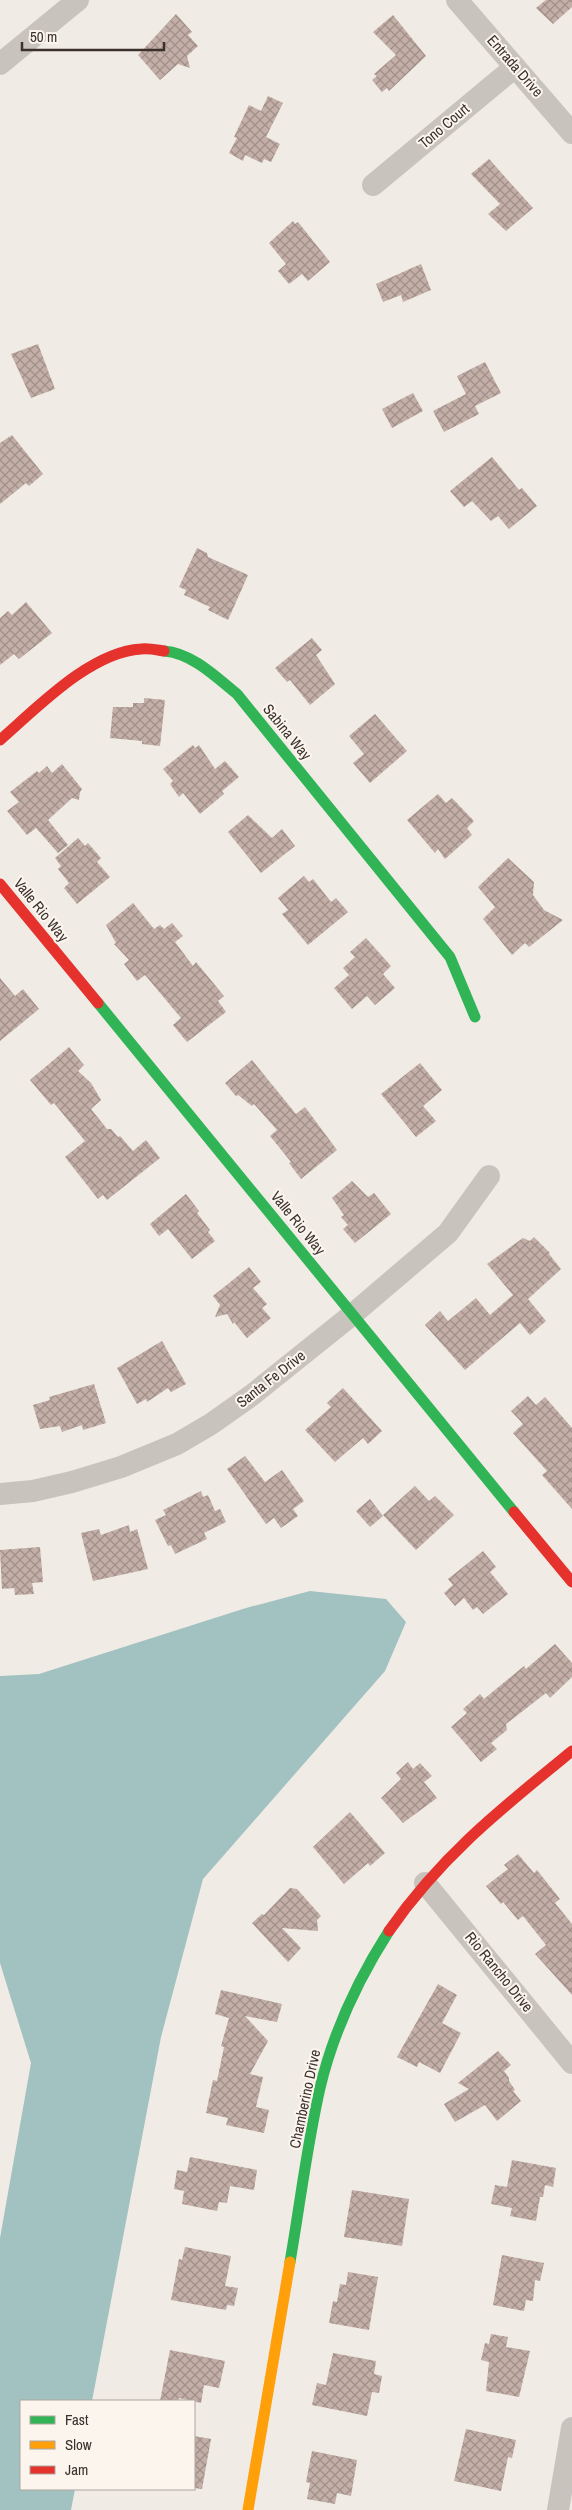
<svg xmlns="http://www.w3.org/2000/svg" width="572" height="2510" font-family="'Archivo Narrow',sans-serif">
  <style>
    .water { fill: #a1c2c1 }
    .building { fill: url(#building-cross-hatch) }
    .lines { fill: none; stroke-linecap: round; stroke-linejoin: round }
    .street { stroke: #c9c3be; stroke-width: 22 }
    .fast { stroke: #30b455; stroke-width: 11 }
    .slow { stroke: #ff9f0a; stroke-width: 11 }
    .jam { stroke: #e5322d; stroke-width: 11 }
    .labels { text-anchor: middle; stroke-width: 4; stroke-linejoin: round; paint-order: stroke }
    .street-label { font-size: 15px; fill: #3b302b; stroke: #fbf5ee }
  </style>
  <defs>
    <pattern id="building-cross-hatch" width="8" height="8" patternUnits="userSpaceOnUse" patternTransform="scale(1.25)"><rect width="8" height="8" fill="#c3afa7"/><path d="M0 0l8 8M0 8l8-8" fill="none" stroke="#a08f88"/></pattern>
  </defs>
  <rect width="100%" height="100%" fill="#f0ebe5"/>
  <path class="water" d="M310,1591L386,1599L406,1622L385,1671L203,1879L161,2037L92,2401H21V2489H75L71,2510H0V2238L31,2063L0,1963V1676L39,1674L246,1608Z"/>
  <g class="building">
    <path d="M546,0H572V7L553,24L536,8Z"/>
    <path d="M176,14L192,32L188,35L198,46L187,56L190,68L178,64L160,80L138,55Z"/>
    <path d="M393,15L426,56L389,91L387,88L382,92L372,80L377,76L374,74L396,55L373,32Z"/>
    <path d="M268,96L283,103L266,137L280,144L271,162L264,159L262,163L245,155L243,161L229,153L237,138L234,137L249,105L261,111Z"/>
    <path d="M489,159L533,208L506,231L488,214L500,204L471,174Z"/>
    <path d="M293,221L295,224L298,222L330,262L308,281L302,274L289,284L278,271L286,264L269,243Z"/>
    <path d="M421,264L431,290L403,302L401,295L383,302L376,284Z"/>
    <path d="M38,344L55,389L31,398L11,354Z"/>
    <path d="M485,362L501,393L475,406L479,414L444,432L433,411L466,394L457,376Z"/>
    <path d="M413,393L423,411L392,428L382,409Z"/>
    <path d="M12,435L43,474L29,486L26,483L0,504V443Z"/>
    <path d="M492,457L519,490L522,488L537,506L509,529L498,516L491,521L472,501L464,507L450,491Z"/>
    <path d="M197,548L207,553L208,557L248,575L228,620L208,610L210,607L184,595L186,590L179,587Z"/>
    <path d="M26,602L52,633L19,659L14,654L0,665V618L8,611L12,615Z"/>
    <path d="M312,638L322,650L316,655L335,684L310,705L290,680L287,682L275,668Z"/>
    <path d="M144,698L165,700L160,746L142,744V741L110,738L113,707H133V703H144Z"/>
    <path d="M375,714L407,751L370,783L353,763L364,754L349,736Z"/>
    <path d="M193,745L195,748L199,745L215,769L225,761L239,777L222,791L224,794L200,814L183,793L179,797L170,784L173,781L163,769Z"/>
    <path d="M62,764L82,789L80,792L79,800L72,798L48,820L68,845L58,853L36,828L27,835L7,811L19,802L10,792L37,771L39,773L47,766L52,773Z"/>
    <path d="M438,794L446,803L452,798L474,821L467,828L472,835L445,859L438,849L435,853L407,820Z"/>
    <path d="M248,815L272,838L282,829L295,846L261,873L228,832Z"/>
    <path d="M78,838L85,846L88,843L101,858L97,862L110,877L77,904L64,888L69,883L58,869L61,866L55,858Z"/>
    <path d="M508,858L534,882L533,895L544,910L563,920L529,947L525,943L512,955L483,919L495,907L478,887Z"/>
    <path d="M304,876L309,882L313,879L331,902L336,898L348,912L308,945L282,914L288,910L278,898Z"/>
    <path d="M133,903L154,929L160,925L164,929L172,923L183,936L175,942L193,966L196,962L224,996L218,1001L226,1012L187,1042L173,1025L181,1018L145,975L137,981L124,964L129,960L114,944L116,943L106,925Z"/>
    <path d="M366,938L391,966L383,974L395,988L375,1005L367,996L352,1009L334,988L349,975L343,968L355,957L350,952Z"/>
    <path d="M0,978L15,996L23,989L39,1009L0,1041Z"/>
    <path d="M69,1047L84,1065L78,1071L91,1083L101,1100L91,1109L107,1129H111L118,1137L120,1136L133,1151L146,1140L160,1158L107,1200L103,1195L98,1199L65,1157L85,1141L54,1103L51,1105L30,1080Z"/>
    <path d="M252,1060L296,1114L305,1107L337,1150L301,1179L289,1163L291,1162L270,1136L277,1130L254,1104L252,1106L238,1095L236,1096L225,1083Z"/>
    <path d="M420,1063L442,1090L423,1106L436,1121L416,1137L381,1094Z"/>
    <path d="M352,1181L368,1197L374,1193L391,1214L355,1243L343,1229L348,1225L341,1217L344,1215L332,1198Z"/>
    <path d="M186,1194L199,1211L197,1213L210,1230L208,1232L215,1241L192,1259L168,1229L159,1236L150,1224Z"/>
    <path d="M534,1237L550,1253L549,1254L561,1269L528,1299L546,1321L530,1335L520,1323L465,1370L425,1325L440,1311L448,1321L476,1298L490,1315L513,1295L487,1264L523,1238L530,1241Z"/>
    <path d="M249,1267L261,1282L253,1288L267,1304L262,1308L271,1318L247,1338L234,1322L233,1324L227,1314L215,1317L220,1305L213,1296Z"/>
    <path d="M162,1341L186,1384L171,1392L168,1388L147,1402L146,1399L137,1404L117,1368Z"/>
    <path d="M94,1384L106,1423L83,1430L82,1425L62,1432L60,1426L40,1429L33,1405L50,1400L49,1397Z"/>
    <path d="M343,1388L382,1431L368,1444L363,1438L335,1462L305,1430L331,1407L327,1403Z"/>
    <path d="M528,1396L536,1405L545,1397L572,1428V1509L542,1475L547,1471L513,1433L523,1424L511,1411Z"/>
    <path d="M245,1456L265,1482L282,1470L304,1501L293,1509L298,1516L281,1528L274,1518L266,1524L227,1469Z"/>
    <path d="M415,1486L429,1501L435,1496L454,1515L416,1550L383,1515Z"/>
    <path d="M201,1491L203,1497L208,1495L215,1511L220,1509L226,1522L204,1533L207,1539L175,1554L171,1545L168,1546L155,1520L166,1515L163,1510Z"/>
    <path d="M370,1499L383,1516L370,1527L356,1511Z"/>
    <path d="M129,1525L130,1532L137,1529L148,1569L93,1581L81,1533L99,1529L101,1535Z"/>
    <path d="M40,1547L43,1582L32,1583L34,1594L15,1595L14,1588L2,1589L0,1550Z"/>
    <path d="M483,1551L496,1567L490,1572L508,1594L483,1614L477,1607L473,1610L464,1598L455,1606L444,1593L453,1585L448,1579Z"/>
    <path d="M555,1644L572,1663V1677L550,1698L546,1693L506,1724L507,1730L491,1743L497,1749L481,1762L451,1727L467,1713L463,1709L480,1694L484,1699L524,1666L526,1669Z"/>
    <path d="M408,1762L413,1769L420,1763L432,1776L424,1782L437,1798L403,1823L381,1798L401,1779L396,1773Z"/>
    <path d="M350,1812L385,1853L370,1866L368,1863L344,1884L313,1847Z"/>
    <path d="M518,1854L534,1873L537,1870L560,1899L555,1903L572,1924V1995L535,1954L546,1945L523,1916L518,1920L503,1902L501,1904L486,1886L508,1869L504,1865Z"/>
    <path d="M290,1888L297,1889L321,1916L317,1920L318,1931L282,1928L301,1948L288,1962L252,1923L262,1914L264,1915Z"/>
    <path d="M438,1984L457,1995L442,2023L461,2033L440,2073L419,2062L417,2067L397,2057Z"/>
    <path d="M221,1990L282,2004L277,2022L245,2016L268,2041L250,2074L263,2077L256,2107L269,2110L264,2133L226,2125L228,2118L206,2113L213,2080L217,2081L224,2047L221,2046L229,2018L215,2014Z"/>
    <path d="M498,2051L511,2065L504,2071L509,2078V2081L515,2090L513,2091L521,2101L497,2121L485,2105L455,2122L444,2104L469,2089L458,2083Z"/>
    <path d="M190,2157L257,2170L254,2190L230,2186L227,2203L219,2202L217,2211L182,2204L184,2191L174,2189L177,2170L187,2172Z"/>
    <path d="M512,2160L556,2168L553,2187L545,2185L543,2197H540L536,2221L510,2216L512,2208L491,2204L495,2185L507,2187Z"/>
    <path d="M352,2190L409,2199L402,2246L344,2237Z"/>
    <path d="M185,2247L231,2256L225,2286L238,2288L234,2306L227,2305L226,2310L171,2300L179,2259L182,2260Z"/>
    <path d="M502,2255L544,2263L540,2281L535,2280L533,2301L526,2300L524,2311L493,2305Z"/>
    <path d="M348,2272L378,2277L369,2330L329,2323L333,2301L337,2302L340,2284L346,2285Z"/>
    <path d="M491,2334L508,2337L506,2347L530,2351L519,2397L486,2391L489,2362L481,2360L485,2343L489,2344Z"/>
    <path d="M170,2350L225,2361L219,2388L204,2385L201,2403L179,2398L178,2401H160Z"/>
    <path d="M333,2353L376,2361L374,2374L382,2376L379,2393L372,2392L367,2416L312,2405L317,2383L326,2385Z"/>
    <path d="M466,2429L516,2440L512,2458L508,2457L501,2491L454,2481Z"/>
    <path d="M194,2436L211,2439L202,2489L194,2488Z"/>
    <path d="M312,2451L357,2460L351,2496L337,2493L335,2504L307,2499L310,2483L306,2482Z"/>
  </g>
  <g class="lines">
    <g class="street">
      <path d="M457,0L572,133"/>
      <path d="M0,64L78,0"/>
      <path d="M373,185L515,67"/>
      <path d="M0,1494L33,1491L72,1482L121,1467L177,1444L211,1424L252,1395L353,1314L448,1233L489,1176"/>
      <path d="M425,1883L572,2063"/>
      <path d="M558,2510L572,2428"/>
    </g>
    <g class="fast">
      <path d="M164,651C192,653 216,677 237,694L450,957L475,1017"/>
      <path d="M98,1003L514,1512"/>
      <path d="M290,2262C300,2204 307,2145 320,2088C333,2033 359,1978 389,1931"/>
    </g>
    <path class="slow" d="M248,2510L290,2262"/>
    <g class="jam">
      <path d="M0,740C37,708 90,652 141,649C149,648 157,650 164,651"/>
      <path d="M0,884L98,1003"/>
      <path d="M514,1512L572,1582"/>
      <path d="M389,1931C441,1856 502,1808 572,1751"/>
    </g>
  </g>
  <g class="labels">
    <g class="street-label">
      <text transform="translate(515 66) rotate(49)" y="5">Entrada Drive</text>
      <text transform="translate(444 126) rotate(-40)" y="5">Tono Court</text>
      <text transform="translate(287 732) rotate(51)" y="5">Sabina Way</text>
      <text transform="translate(41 910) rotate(51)" y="5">Valle Rio Way</text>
      <text transform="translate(298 1223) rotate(51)" y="5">Valle Rio Way</text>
      <text transform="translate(271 1379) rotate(-38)" y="5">Santa Fe Drive</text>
      <text transform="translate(499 1972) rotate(51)" y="5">Rio Rancho Drive</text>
      <text transform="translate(305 2099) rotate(-78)" y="5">Chamberino Drive</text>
    </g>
  </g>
  <rect x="20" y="2400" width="175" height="90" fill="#fbf5ee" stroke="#aea6a0"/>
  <rect x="30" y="2416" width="25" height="8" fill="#30b455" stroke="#aea6a0"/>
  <text x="65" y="2425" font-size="15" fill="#3b302b">Fast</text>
  <rect x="30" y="2441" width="25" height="8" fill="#ff9f0a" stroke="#aea6a0"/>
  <text x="65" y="2450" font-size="15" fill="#3b302b">Slow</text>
  <rect x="30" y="2466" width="25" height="8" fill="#e5322d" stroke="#aea6a0"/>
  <text x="65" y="2475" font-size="15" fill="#3b302b">Jam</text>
  <path d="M22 42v8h142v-8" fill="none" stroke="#3b302b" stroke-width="2.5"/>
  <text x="30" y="42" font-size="15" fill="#3b302b" stroke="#fbf5ee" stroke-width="4" paint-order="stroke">50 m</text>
</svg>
